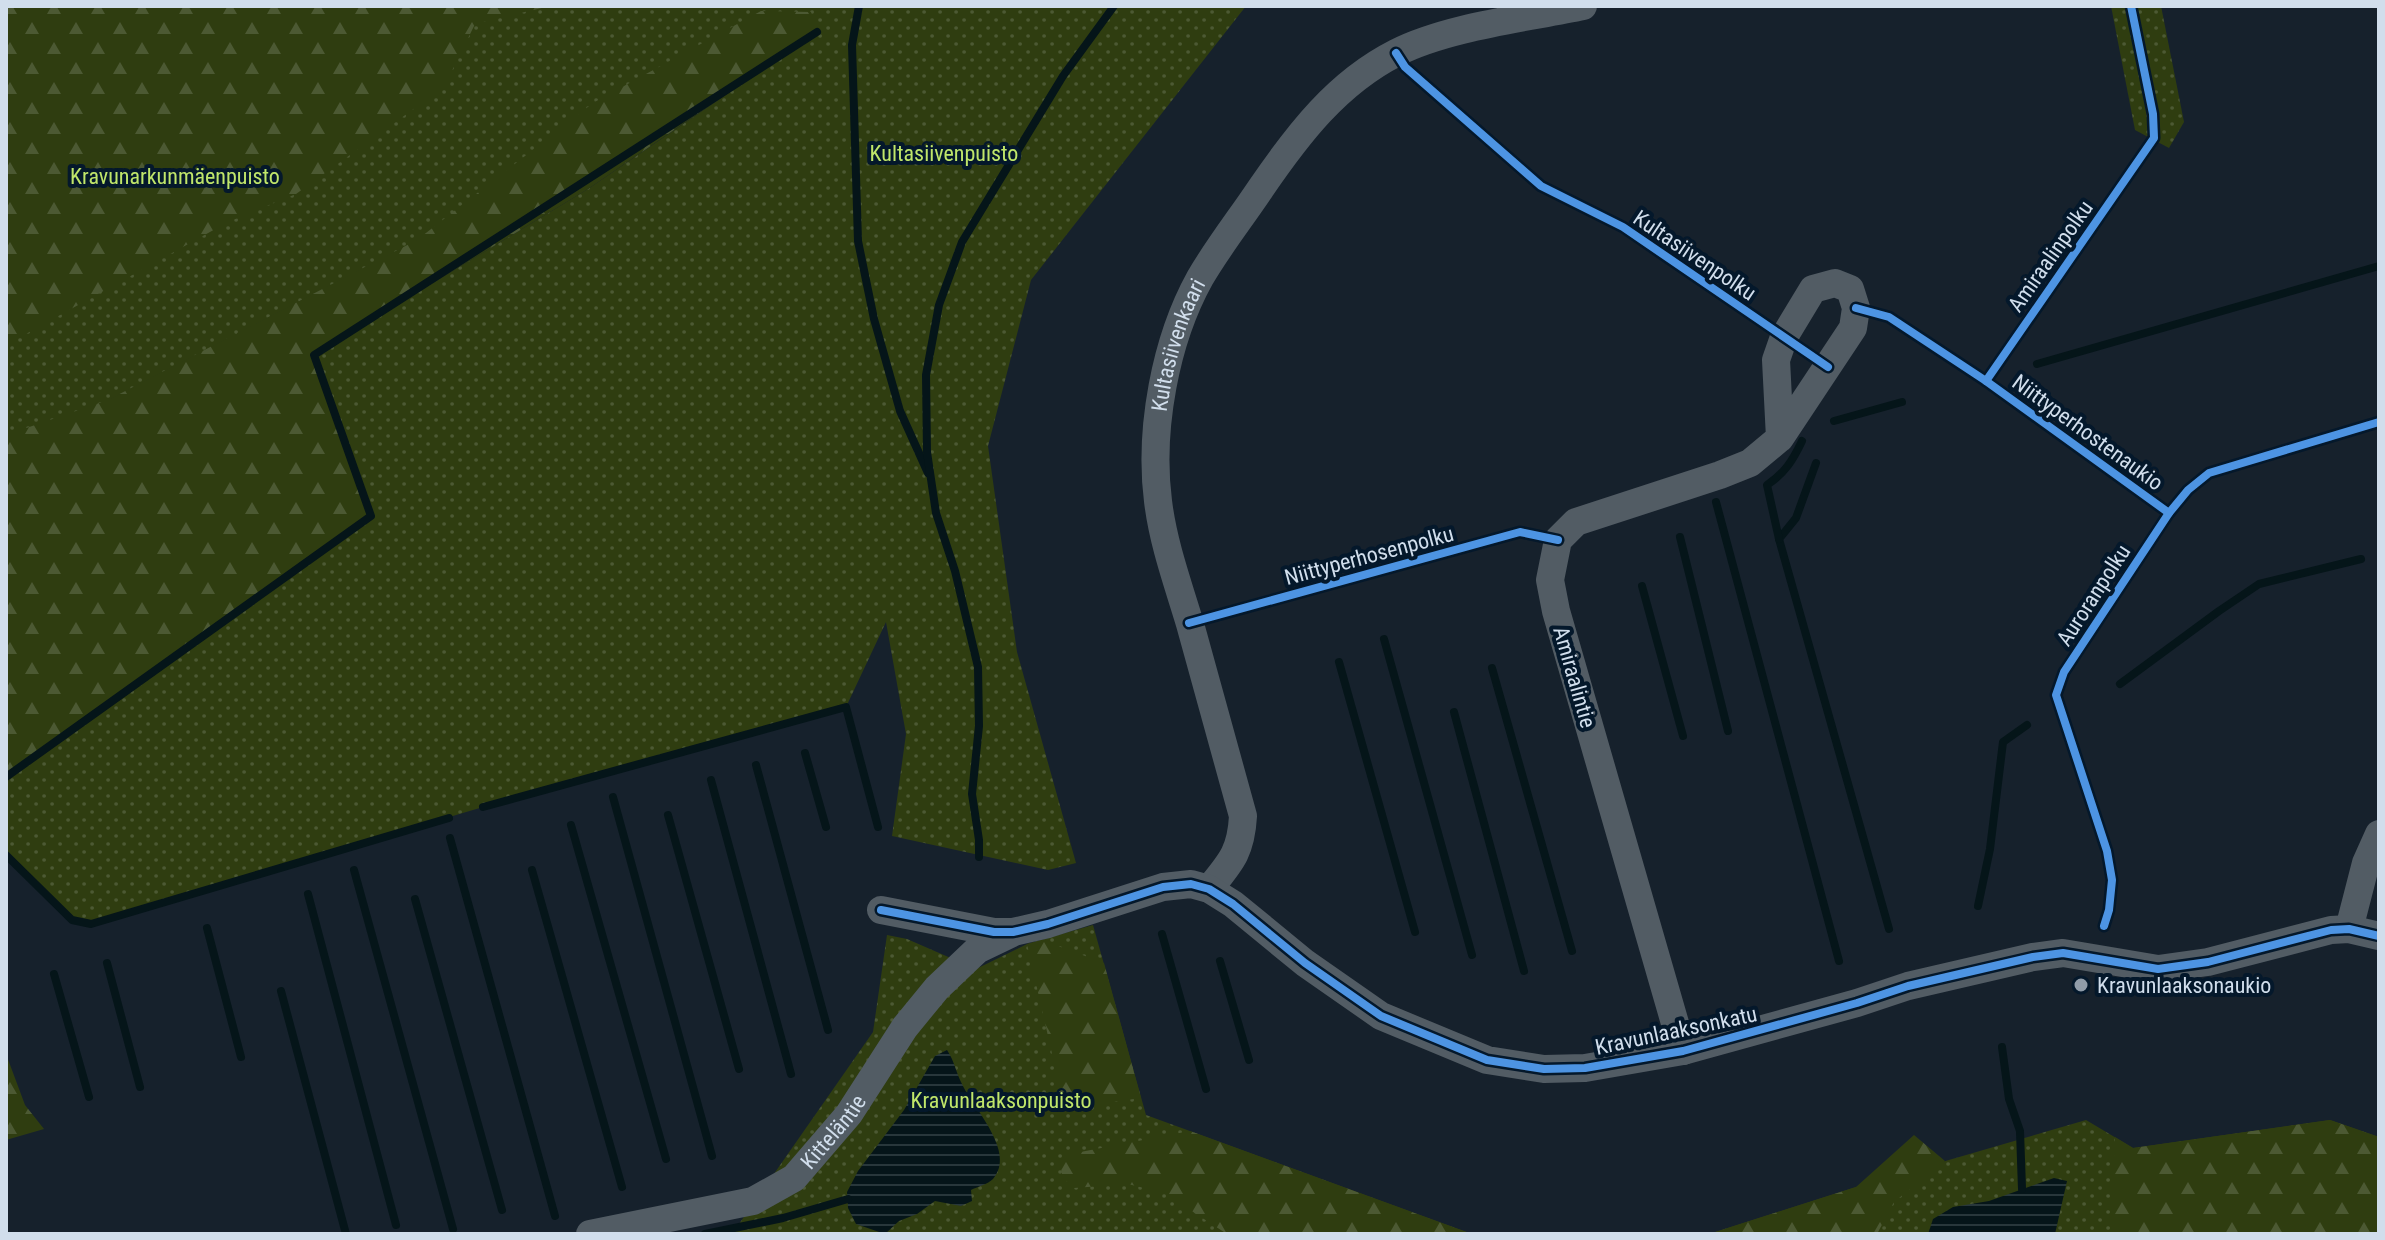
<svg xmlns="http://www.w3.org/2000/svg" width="2385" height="1240" font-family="'Roboto Condensed',sans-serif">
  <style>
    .green { fill: url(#green-dots) }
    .forest { fill: url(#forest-firs) }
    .water { fill: url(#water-rules) }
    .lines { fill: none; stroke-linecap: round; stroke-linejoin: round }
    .stream { stroke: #051519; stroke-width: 8 }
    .minor { stroke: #525c64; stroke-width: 28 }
    .cycleway-casing { stroke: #04182b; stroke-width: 13 }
    .cycleway { stroke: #4d94e3; stroke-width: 8 }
    .poi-dot { fill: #909ca9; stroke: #04182b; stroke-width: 3 }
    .labels { text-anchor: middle; stroke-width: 8; stroke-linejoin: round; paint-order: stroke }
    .park-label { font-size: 22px; fill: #c0e66a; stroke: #04182b }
    .street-label { font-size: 22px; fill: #d1deec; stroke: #04182b }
    .poi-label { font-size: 22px; fill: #d1deec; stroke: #04182b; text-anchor: start }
  </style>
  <defs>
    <pattern id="green-dots" width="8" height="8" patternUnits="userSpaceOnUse" patternTransform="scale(2)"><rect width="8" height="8" fill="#2f3d10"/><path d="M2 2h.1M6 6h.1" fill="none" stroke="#4c5933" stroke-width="1.8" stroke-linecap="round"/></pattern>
    <pattern id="forest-firs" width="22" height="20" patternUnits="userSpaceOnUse" patternTransform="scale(2)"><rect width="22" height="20" fill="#2f3d10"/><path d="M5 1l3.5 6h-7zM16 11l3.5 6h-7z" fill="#4c5933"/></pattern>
    <pattern id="water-rules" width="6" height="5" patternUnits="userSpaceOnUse" patternTransform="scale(2)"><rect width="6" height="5" fill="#051519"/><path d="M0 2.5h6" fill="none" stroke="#28373b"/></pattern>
  </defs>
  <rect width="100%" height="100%" fill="#16212c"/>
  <g class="green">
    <path d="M6,6H1246L1031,280L988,446L1017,652L1076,863L1048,870L892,836L906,734L886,622L846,707L483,807L91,924L72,920L6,855V777L371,517L314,355L588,189L809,38L109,400L6,622Z"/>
    <path d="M2111,6H2161L2184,122L2169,148L2135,130Z"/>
    <path d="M1093,925L1146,1115L1472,1234H732L873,1032L887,935L907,939L976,969L1027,944Z"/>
    <path d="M2086,1120L2133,1148L2330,1120L2379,1137V1234H1709L1856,1187Z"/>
  </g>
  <g class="forest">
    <path d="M6,6H550L475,24L444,87L296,194L228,222L6,345Z"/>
    <path d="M761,11L811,12L817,32L588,189L314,355L371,516L6,777V435L108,400L417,240L593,103Z"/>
    <path d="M1042,940L1104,963L1141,1098L1083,1106L1061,1093L1027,944Z"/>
    <path d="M6,1054L25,1105L44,1129L6,1140Z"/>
    <path d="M2330,1120L2379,1137V1234L2110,1233L2115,1137L2133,1148Z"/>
    <path d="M1190,1131L1472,1234H1227L1164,1193L1128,1184L1074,1188L1063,1178L1060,1165L1070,1154Z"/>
    <path d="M1914,1135L1945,1161L1894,1202L1877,1234H1709L1856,1187Z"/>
  </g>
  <g class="water">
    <path d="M947,1050C955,1062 956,1073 962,1084C973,1108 1017,1152 993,1179C988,1184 977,1187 971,1190L972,1201L961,1206L935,1201L917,1214L899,1221L885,1234L856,1224L848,1208L847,1192L858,1171L904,1110L935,1056Z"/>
    <path d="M2054,1178L2067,1181L2055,1234H1928L1933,1219L1953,1207L1989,1201Z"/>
  </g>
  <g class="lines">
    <g class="stream">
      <path d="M859,6L852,45L858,241L874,319L900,411L928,473"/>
      <path d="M2037,364L2379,266"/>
      <path d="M1834,421L1902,402"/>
      <path d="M1816,463L1796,518L1779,539L1889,929"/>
      <path d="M1716,502L1839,961"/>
      <path d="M1680,537L1728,731"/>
      <path d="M1779,539L1767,485C1785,473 1793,460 1802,441"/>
      <path d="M1642,586L1683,736"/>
      <path d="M1384,639L1472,955"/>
      <path d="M1339,662L1415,932"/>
      <path d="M1492,668L1572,951"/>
      <path d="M2120,684L2219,611L2259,584L2361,559"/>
      <path d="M1454,712L1524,971"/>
      <path d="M805,753L826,827"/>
      <path d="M756,765L828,1030"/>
      <path d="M6,777L371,516L314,355L817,32"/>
      <path d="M711,780L791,1074"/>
      <path d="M613,797L712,1156"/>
      <path d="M483,807L846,707L878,827"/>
      <path d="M668,815L739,1069"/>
      <path d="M571,825L666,1159"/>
      <path d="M450,838L555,1216"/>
      <path d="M6,855L72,920L91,924L449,818"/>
      <path d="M979,857V840L972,794L979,726L978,667L955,571L936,513L927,452L926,375L939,305L962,242L1063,76L1114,6"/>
      <path d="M354,870L453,1229"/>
      <path d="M532,870L622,1187"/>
      <path d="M308,894L396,1225"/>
      <path d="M415,899L502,1210"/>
      <path d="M1978,906L1990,849L2003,742L2027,725"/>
      <path d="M207,928L241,1057"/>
      <path d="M1162,934L1206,1089"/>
      <path d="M1220,961L1249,1060"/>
      <path d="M107,963L140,1087"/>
      <path d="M54,974L89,1097"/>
      <path d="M281,991L346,1234"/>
      <path d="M2002,1047L2009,1099L2020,1131L2022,1189"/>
      <path d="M705,1234L783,1218L848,1199"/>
    </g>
    <g class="minor">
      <path id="s1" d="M1209,889C1231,862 1241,852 1243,816C1225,752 1208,688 1190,624C1178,584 1163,543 1158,501C1149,430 1165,341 1200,278C1218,247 1241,218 1261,188C1298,134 1337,83 1396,53C1447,27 1526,18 1583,6"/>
      <path d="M881,910L994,932H1013L1048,924L1163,887L1191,884L1209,889L1233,904L1305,963L1381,1016L1487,1060L1544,1069L1585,1068L1683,1051L1857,1003L1908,986L2033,957L2063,953L2158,969L2208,962L2331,930L2349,929L2379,936"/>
      <path d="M2349,929L2366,863L2379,834"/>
      <path d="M1683,1051L1556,611L1550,580L1558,540L1576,522L1720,475L1750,463L1780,438L1853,328L1856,308L1850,289L1835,283L1813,289L1784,337L1776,360L1780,438"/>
      <path id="s2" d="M590,1234L753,1201L794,1178L849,1114L905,1027L937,988L977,950L1012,933"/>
    </g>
    <defs>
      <g id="cycleway">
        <path d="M1396,53L1405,67L1541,186L1623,227L1828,367"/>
        <path d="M1856,308L1889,317L1986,381L2154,138L2153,114L2131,6"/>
        <path d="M1986,381L2169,513"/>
        <path d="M1189,623L1520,532L1558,540"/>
        <path d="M881,910L994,932H1013L1048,924L1163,887L1191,884L1209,889L1233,904L1305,963L1381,1016L1487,1060L1544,1069L1585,1068L1683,1051L1857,1003L1908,986L2033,957L2063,953L2158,969L2208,962L2331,930L2349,929L2379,936"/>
        <path d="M2104,926L2109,910L2112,880L2107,851L2056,695L2064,672L2169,513L2188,490L2209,473L2379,422"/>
      </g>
    </defs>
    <use href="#cycleway" class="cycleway-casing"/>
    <use href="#cycleway" class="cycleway"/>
  </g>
  <circle class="poi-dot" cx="2081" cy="985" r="8"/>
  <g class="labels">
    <g class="park-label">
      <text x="944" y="161">Kultasiivenpuisto</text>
      <text x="175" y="184">Kravunarkunmäenpuisto</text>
      <text x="1001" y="1108">Kravunlaaksonpuisto</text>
    </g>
    <g class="street-label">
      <text transform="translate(1695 255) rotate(34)" y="8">Kultasiivenpolku</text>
      <text transform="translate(2050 256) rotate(-55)" y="8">Amiraalinpolku</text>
      <text dy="8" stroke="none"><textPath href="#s1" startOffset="568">Kultasiivenkaari</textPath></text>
      <text transform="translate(2088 432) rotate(36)" y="8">Niittyperhostenaukio</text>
      <text transform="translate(1369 555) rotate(-15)" y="8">Niittyperhosenpolku</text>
      <text transform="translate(2093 595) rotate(-57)" y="8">Auroranpolku</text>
      <text transform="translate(1575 677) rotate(74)" y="8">Amiraalintie</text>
      <text transform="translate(1676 1030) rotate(-12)" y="8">Kravunlaaksonkatu</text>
      <text dy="8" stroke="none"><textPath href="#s2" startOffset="274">Kitteläntie</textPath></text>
    </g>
    <g class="poi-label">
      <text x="2097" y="993">Kravunlaaksonaukio</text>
    </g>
  </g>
  <rect width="2385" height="1240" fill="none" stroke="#d1deec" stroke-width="16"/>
</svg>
